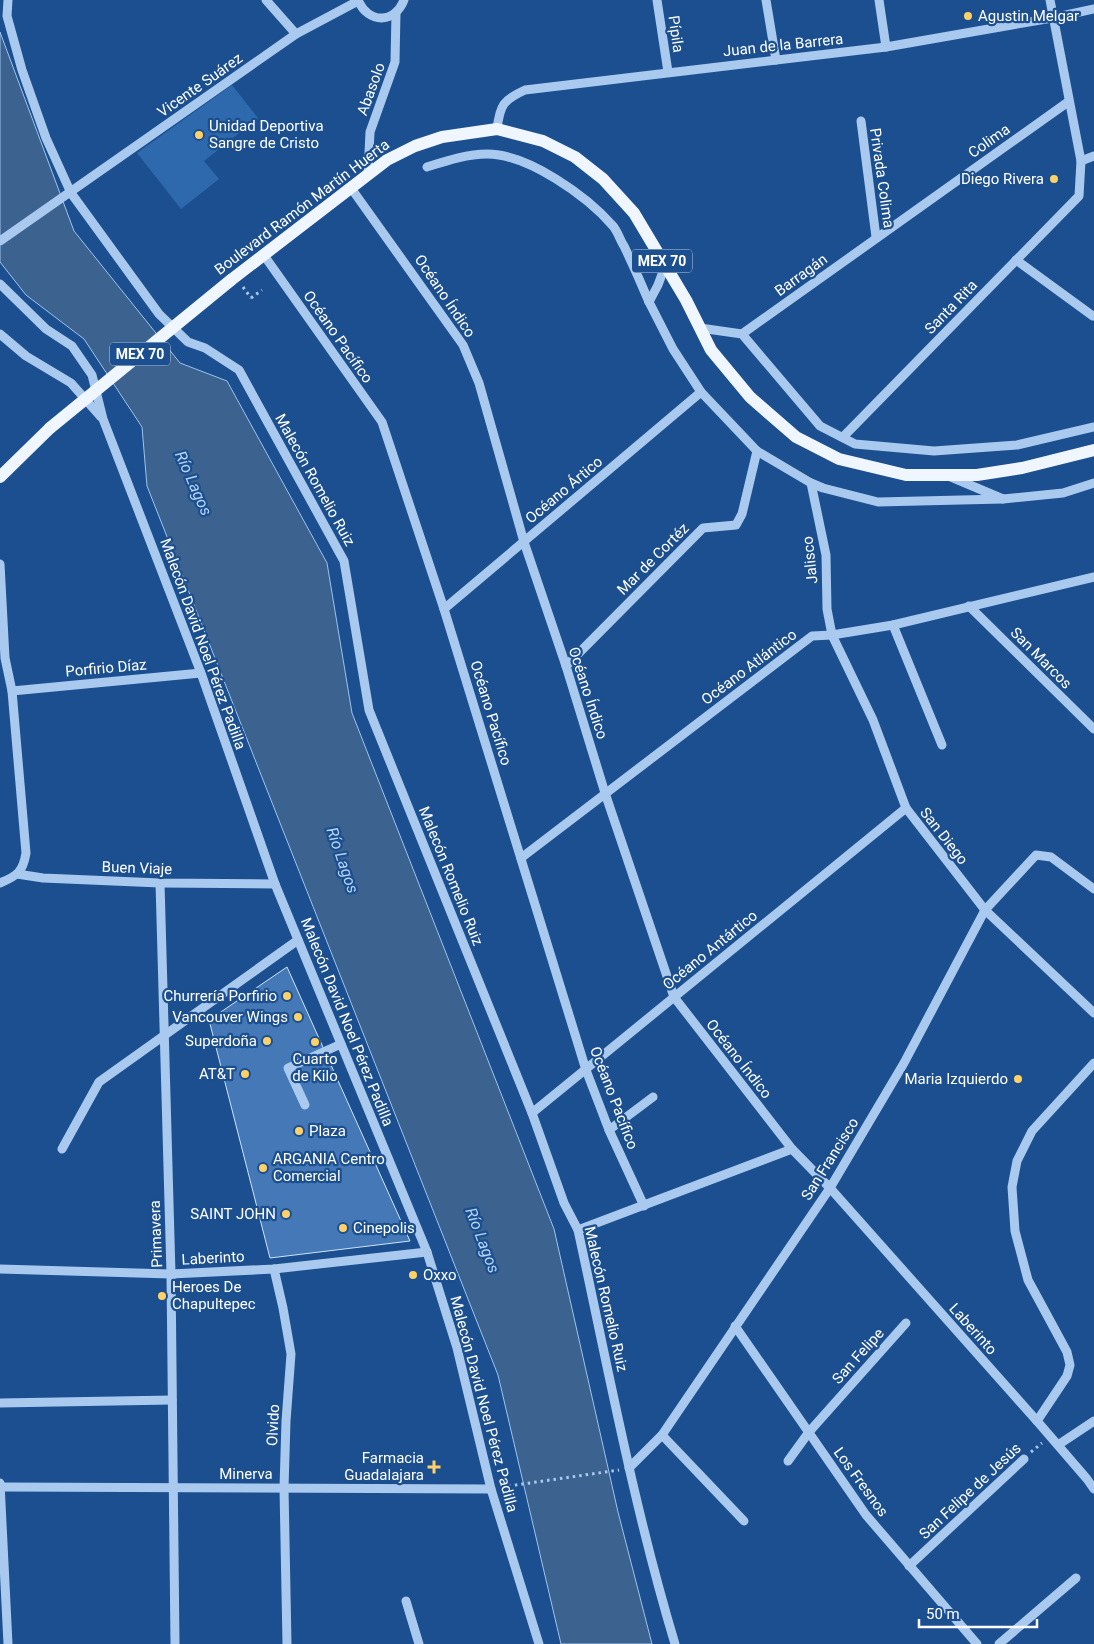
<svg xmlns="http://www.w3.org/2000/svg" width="1094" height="1644" font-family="Roboto,sans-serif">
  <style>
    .green { fill: #2e69ad }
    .water { fill: #3c6290; stroke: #9cc4f0 }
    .building { fill: #4478b7; stroke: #cfe3fa }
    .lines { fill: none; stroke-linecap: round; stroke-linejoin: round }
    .path { stroke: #a9c9ee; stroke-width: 3; stroke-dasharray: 2.5 4; stroke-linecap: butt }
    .minor { stroke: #a9c9ee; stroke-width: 9 }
    .major { stroke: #f0f6ff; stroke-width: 12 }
    .path-bridge { stroke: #a9c9ee; stroke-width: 3; stroke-dasharray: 2.5 4; stroke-linecap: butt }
    .major-bridge { stroke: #f0f6ff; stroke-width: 12 }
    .poi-dot { fill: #ffd166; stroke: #1b4f8f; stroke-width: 2 }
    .labels { text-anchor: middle; stroke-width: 4.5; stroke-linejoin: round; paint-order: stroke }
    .shield { fill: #1b4f8f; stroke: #bbcadd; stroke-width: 1 }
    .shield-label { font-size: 14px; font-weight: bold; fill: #fff }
    .poi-label { font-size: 15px; fill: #fff; stroke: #1b4f8f; text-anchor: end }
    .street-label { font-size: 15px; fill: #fff; stroke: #1b4f8f }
    .water-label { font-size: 16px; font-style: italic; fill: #b5d3f5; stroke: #1b4f8f }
  </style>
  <rect width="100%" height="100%" fill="#1b4f8f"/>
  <path class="green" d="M232,85L258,118L204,161L219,179L181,209L137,153Z"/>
  <path class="water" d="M0,32L74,231L180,363L227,381L327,563L352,713L554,1229L618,1512L652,1644H561L498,1375L147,486L142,427L84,339L26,295L0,262Z"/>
  <path class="building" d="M287,967L410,1241L270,1258L209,1020Z"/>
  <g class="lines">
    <g class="path">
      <path d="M251,298L262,290"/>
      <path d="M1031,1452L1042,1443"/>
      <path d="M502,1487L619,1470"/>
    </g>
    <g class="minor">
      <path d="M8,0L7,16L22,70L46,138L71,193L159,314L188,342L205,348L239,370L344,561L369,710L532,1113L564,1203L578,1230C608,1368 634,1508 675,1644"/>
      <path d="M266,0L296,34"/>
      <path d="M358,0C368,24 395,24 404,0"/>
      <path d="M657,0L668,72"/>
      <path d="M766,0L776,60"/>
      <path d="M879,0L886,47"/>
      <path d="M861,121L876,237"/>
      <path d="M497,129C500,105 503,100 525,90L886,47L1052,18L1094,9"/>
      <path d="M1081,161L1094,156"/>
      <path d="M427,167C446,161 467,154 487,154C528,154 587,196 613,226C618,232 620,240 624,246C633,265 641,283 649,302"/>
      <path d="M368,174L370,132L395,62L396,13"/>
      <path d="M351,188L463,345L479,383L524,542L566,666L605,793L674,997L792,1149L830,1188L1037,1421L1087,1479L1094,1489"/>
      <path d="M0,241L296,34L358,1"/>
      <path d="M263,254L382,422L444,609L586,1070L609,1130L644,1206"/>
      <path d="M1016,260L1093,316"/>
      <path d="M665,266L658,285L649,302L673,349L701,392L757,451L811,483L823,488L878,502L1003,499"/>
      <path d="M0,284L46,329L72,346L92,375L103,419L201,673L275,884L427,1252L457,1348L491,1489L539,1644"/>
      <path d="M700,328L742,334L820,426L855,444L934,451L1017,445L1094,427"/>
      <path d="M0,334L26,356L71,383L101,417"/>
      <path d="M742,334L1068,102"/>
      <path d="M843,437L1079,196L1081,161L1050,0"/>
      <path d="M951,477L1003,499L1063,493L1094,483"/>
      <path d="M811,483L826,555L827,609L832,635L873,720L906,808L985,910L1094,1013"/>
      <path d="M0,564L5,658L12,691L26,853C23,872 17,876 0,883"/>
      <path d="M969,606L1094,729"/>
      <path d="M444,609L701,392"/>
      <path d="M893,625L942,745"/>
      <path d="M566,666L703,528L736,525L742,514L757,451"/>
      <path d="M12,691L201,673"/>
      <path d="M521,858L812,636L832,635L893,625L1094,577"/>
      <path d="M17,874L43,878L160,883L275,884"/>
      <path d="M160,883L171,1274L175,1644"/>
      <path d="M305,1105L288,1068L341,1044"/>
      <path d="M532,1113L906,808"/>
      <path d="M609,1130L653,1097"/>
      <path d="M62,1149L99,1082L298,940"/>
      <path d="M578,1230L792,1149"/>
      <path d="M0,1269L171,1274L274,1269L427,1252"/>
      <path d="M274,1269L283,1308L291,1354L286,1421L284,1488L287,1644"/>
      <path d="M735,1326L866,1515L977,1644"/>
      <path d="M0,1403L172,1400"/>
      <path d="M1037,1421L1067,1376L1070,1365L1067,1352L1028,1280L1015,1231L1012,1187L1017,1161L1032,1131L1094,1063"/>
      <path d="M662,1435L744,1521"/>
      <path d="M1058,1445L1094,1421"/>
      <path d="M788,1461L809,1432L906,1323"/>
      <path d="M629,1468L662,1435L830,1188L904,1063L985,910L1036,855L1051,857L1094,889"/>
      <path d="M0,1483L8,1644"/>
      <path d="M0,1487L491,1489"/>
      <path d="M909,1566L1024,1459"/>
      <path d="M406,1601L419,1644"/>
      <path d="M999,1644L1076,1578"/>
    </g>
    <g class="major">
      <path d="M231,280L387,160L415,146L442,137L497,129L543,141L575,157L603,179L634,213L686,300L711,350L750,397L796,437L839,459L906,475H977L1022,468L1094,450"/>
      <path d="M0,477L50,428"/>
    </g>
    <path class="path-bridge" d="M243,287L251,298"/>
    <path class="major-bridge" d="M50,428L231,280"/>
  </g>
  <g class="poi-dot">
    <circle cx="968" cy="16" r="5"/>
    <circle cx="199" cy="135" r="5"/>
    <circle cx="1054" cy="179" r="5"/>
    <circle cx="287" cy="996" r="5"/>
    <circle cx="298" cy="1017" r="5"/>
    <circle cx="267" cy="1041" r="5"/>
    <circle cx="315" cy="1042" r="5"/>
    <circle cx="245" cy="1074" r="5"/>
    <circle cx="1018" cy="1079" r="5"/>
    <circle cx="299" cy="1131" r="5"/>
    <circle cx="263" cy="1168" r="5"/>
    <circle cx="286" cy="1214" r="5"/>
    <circle cx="343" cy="1228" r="5"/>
    <circle cx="413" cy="1275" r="5"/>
    <circle cx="162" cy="1296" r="5"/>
    <path d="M431.5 1459.5h5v5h5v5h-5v5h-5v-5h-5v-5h5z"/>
  </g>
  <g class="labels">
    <g class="shield">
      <rect x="632" y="249.5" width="60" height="23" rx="4"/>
      <rect x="110" y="342.5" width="60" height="23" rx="4"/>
    </g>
    <g class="shield-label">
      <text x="662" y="266">MEX 70</text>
      <text x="140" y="359">MEX 70</text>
    </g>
    <g class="poi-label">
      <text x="978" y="21" text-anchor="start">Agustin Melgar</text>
      <text x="209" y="131" text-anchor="start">Unidad Deportiva<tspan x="209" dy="17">Sangre de Cristo</tspan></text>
      <text x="1044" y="184">Diego Rivera</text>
      <text x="277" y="1001">Churrería Porfirio</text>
      <text x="288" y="1022">Vancouver Wings</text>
      <text x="257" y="1046">Superdoña</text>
      <text x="315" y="1064" text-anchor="middle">Cuarto<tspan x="315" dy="17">de Kilo</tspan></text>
      <text x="235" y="1079">AT&amp;T</text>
      <text x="1008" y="1084">Maria Izquierdo</text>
      <text x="309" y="1136" text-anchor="start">Plaza</text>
      <text x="273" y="1164" text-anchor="start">ARGANIA Centro<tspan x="273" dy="17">Comercial</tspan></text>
      <text x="276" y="1219">SAINT JOHN</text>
      <text x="353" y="1233" text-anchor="start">Cinepolis</text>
      <text x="423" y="1280" text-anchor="start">Oxxo</text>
      <text x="172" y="1292" text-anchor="start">Heroes De<tspan x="172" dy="17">Chapultepec</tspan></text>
      <text x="424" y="1463">Farmacia<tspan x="424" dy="17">Guadalajara</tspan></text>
    </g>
    <g class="street-label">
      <text transform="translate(676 34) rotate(82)" y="5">Pípila</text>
      <text transform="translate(783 45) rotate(-6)" y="5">Juan de la Barrera</text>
      <text transform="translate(200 85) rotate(-35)" y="5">Vicente Suárez</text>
      <text transform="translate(371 89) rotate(-70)" y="5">Abasolo</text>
      <text transform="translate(989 141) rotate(-35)" y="5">Colima</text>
      <text transform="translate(882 178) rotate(82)" y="5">Privada Colima</text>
      <text transform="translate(302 207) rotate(-37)" y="5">Boulevard Ramón Martín Huerta</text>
      <text transform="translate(801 275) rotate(-36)" y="5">Barragán</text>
      <text transform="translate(445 296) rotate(56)" y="5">Océano Índico</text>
      <text transform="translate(951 307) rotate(-46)" y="5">Santa Rita</text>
      <text transform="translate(338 337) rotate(55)" y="5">Océano Pacífico</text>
      <text transform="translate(315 480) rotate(61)" y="5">Malecón Romelio Ruiz</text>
      <text transform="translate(564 490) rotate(-40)" y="5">Océano Ártico</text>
      <text transform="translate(653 559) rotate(-45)" y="5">Mar de Cortéz</text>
      <text transform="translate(810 560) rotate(-96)" y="5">Jalisco</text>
      <text transform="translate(203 644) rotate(70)" y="5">Malecón David Noel Pérez Padilla</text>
      <text transform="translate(1041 658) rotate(45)" y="5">San Marcos</text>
      <text transform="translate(749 667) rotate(-37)" y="5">Océano Atlántico</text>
      <text transform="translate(106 668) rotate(-5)" y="5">Porfirio Díaz</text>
      <text transform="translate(588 693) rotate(72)" y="5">Océano Índico</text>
      <text transform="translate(491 713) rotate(73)" y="5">Océano Pacífico</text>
      <text transform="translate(944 836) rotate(52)" y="5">San Diego</text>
      <text transform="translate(137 868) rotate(2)" y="5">Buen Viaje</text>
      <text transform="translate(451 876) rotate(68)" y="5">Malecón Romelio Ruiz</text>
      <text transform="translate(710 950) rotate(-39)" y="5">Océano Antártico</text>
      <text transform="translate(347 1022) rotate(68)" y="5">Malecón David Noel Pérez Padilla</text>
      <text transform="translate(739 1059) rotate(52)" y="5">Océano Índico</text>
      <text transform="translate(614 1098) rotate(69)" y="5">Océano Pacífico</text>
      <text transform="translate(830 1159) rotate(-58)" y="5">San Francisco</text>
      <text transform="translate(156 1234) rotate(-92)" y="5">Primavera</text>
      <text transform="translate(213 1258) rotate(-3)" y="5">Laberinto</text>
      <text transform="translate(606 1299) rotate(77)" y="5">Malecón Romelio Ruiz</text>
      <text transform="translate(973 1329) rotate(48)" y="5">Laberinto</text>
      <text transform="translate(858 1356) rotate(-48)" y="5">San Felipe</text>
      <text transform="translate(484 1404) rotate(75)" y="5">Malecón David Noel Pérez Padilla</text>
      <text transform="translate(273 1425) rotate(-87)" y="5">Olvido</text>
      <text x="246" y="1479">Minerva</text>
      <text transform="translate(861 1482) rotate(54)" y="5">Los Fresnos</text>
      <text transform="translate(970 1491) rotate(-43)" y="5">San Felipe de Jesús</text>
    </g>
    <g class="water-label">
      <text transform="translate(194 483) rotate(66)" y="6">Río Lagos</text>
      <text transform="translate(343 860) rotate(71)" y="6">Río Lagos</text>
      <text transform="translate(483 1240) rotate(69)" y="6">Río Lagos</text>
    </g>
  </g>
  <path d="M919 1619v8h118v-8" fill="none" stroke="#ffffff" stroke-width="2.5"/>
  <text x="926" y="1619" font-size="15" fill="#ffffff" stroke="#1b4f8f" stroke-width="4" paint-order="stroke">50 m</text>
</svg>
